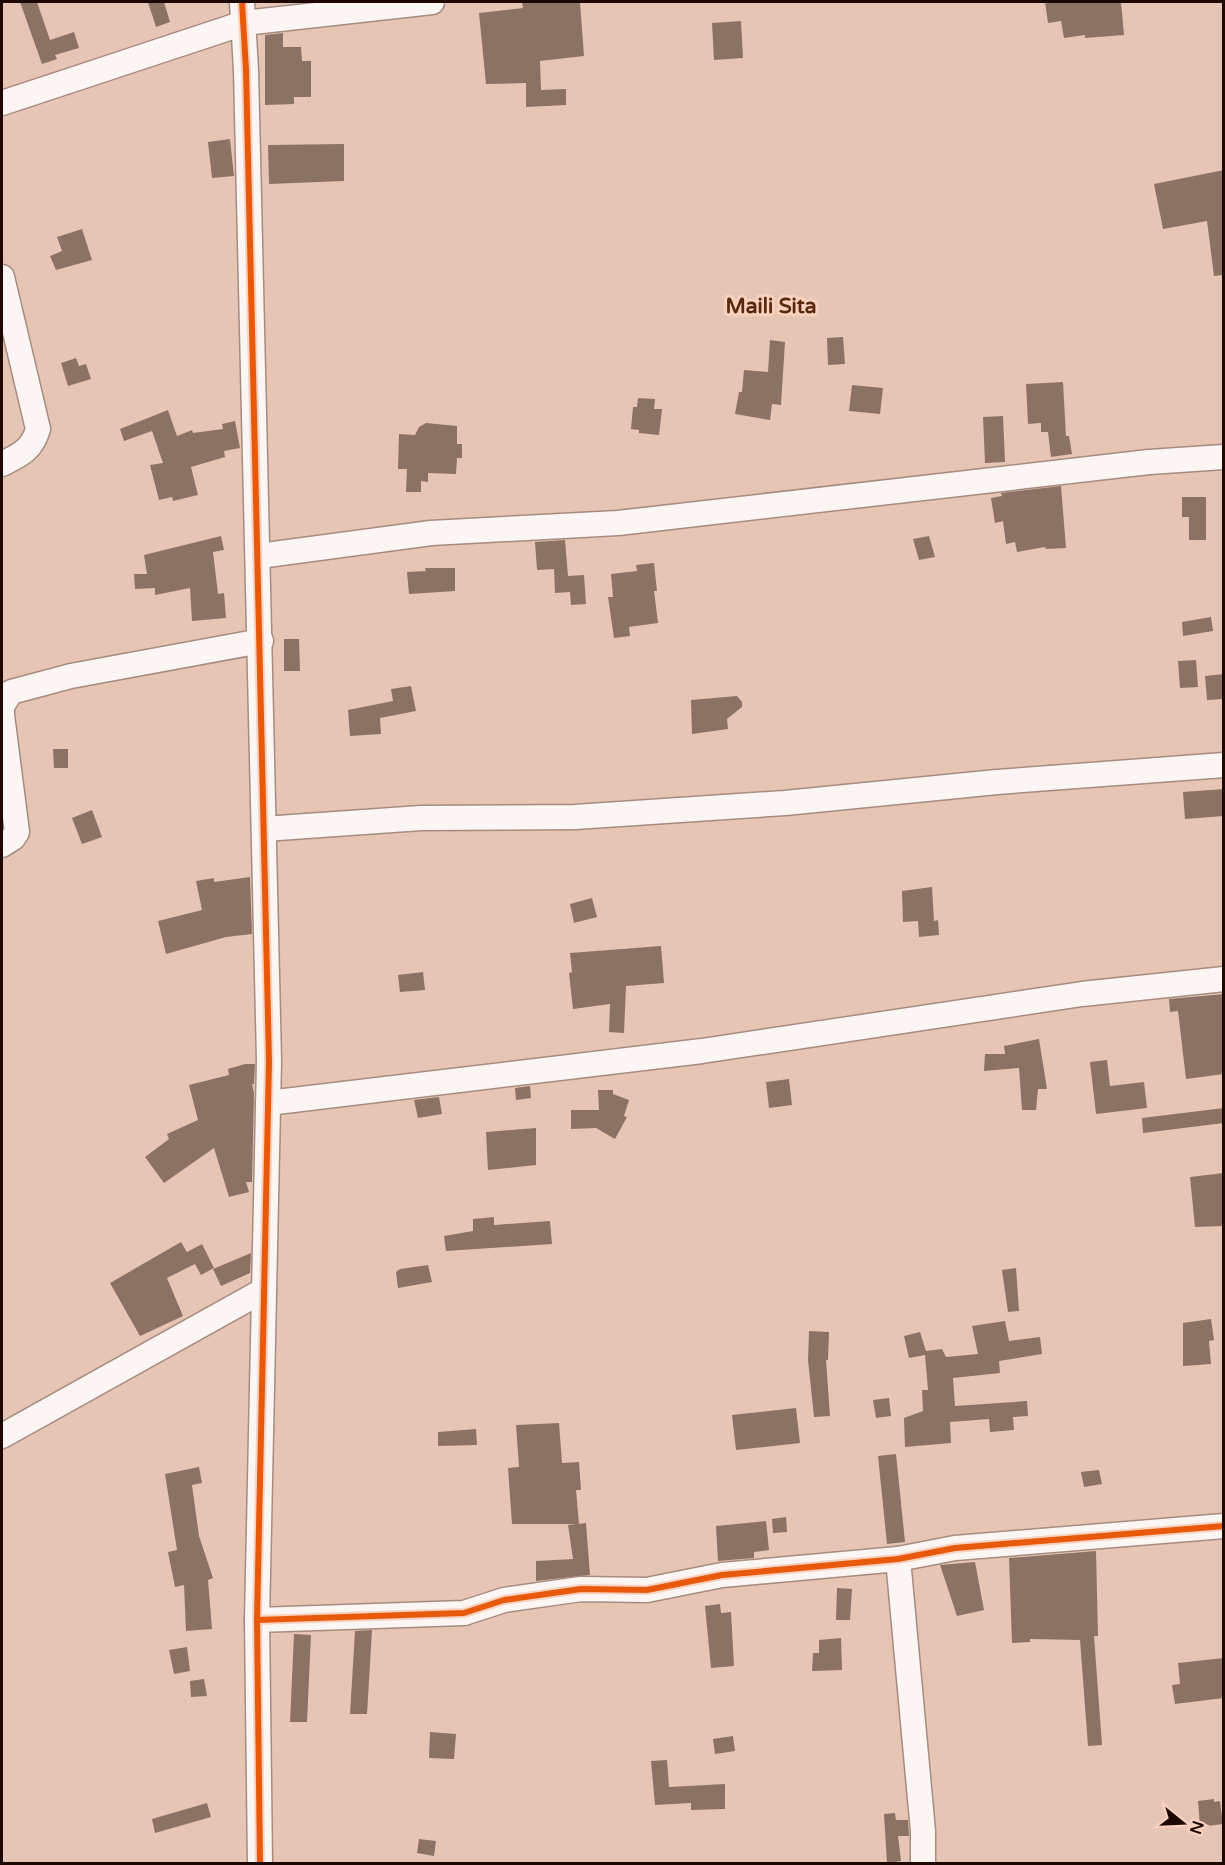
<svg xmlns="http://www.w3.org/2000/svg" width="1225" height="1865" font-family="'Varela Round',sans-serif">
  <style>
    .building { fill: #8c7265 }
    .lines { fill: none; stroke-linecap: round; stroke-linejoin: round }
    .minor-casing { stroke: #a68c80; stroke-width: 27 }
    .minor { stroke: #fbf6f4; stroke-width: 24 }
    .cycleway-casing { stroke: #f8d1bf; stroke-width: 10 }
    .cycleway { stroke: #e8590c; stroke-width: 6 }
    .labels { text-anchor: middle; stroke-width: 6; stroke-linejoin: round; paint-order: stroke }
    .quarter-label { font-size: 21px; font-weight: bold; fill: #5a280b; stroke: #f8d1bf }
  </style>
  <rect width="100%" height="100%" fill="#e7c5b5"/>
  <g class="building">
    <path d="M20,2H37L50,40L74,32L79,48L55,55L57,59L42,64Z"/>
    <path d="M148,2H164L170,22L156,27Z"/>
    <path d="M522,2H580L584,56L540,61L541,90L566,89V105L526,107V83L486,84L479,13L523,8Z"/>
    <path d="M1045,2H1121L1124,35L1085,38V35L1064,38L1061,21L1048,23Z"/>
    <path d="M741,21L743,58L714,60L712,23Z"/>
    <path d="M283,33V47H301L302,61H311V97H294V104L265,105V35Z"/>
    <path d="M230,139L234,176L212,178L208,142Z"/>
    <path d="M344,144V181L269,184L268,145Z"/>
    <path d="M1224,170V275L1214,276L1207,221L1163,229L1154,184Z"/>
    <path d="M82,229L92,260L56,270L50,256L62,251L57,237Z"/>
    <path d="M843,337L845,364L828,365L827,338Z"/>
    <path d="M770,340L785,342L781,405L772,404L770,420L735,414L739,392H742L744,370L768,372Z"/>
    <path d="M76,358L79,366L86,364L91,379L68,386L61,363Z"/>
    <path d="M1063,382L1066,436H1069L1072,454L1051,457L1048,432H1041V423L1028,424L1026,384Z"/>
    <path d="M852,385L883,388L880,414L849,411Z"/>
    <path d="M638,398L655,399L654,409H662L659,435L639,433V430L631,429L633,407H637Z"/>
    <path d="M168,410L177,436L192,430L193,433L223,429L222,424L235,421L240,448L224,451L225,457L191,467L198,495L173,501L172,497L159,500L150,465L163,463L152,431L124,441L120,429Z"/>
    <path d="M1003,416L1005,462L985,463L983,417Z"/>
    <path d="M426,423L457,426V444H462V458H457L456,474L428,473V482L421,481V492H406L407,469H398L399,434L415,435L419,427Z"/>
    <path d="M1061,486L1066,548L1046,549L1045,547L1017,552L1015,542L1006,544L1003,521L995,523L991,498L1002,496L1001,493Z"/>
    <path d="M1182,497H1206V540H1189V517H1182Z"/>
    <path d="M221,536L224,550L213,552L218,594L224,593L226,618L192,621L190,588L155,595V588L135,589L134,574H147L144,555Z"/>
    <path d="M929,536L935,557L919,560L913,539Z"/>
    <path d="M565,540L568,576L584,575L586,604L571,605L570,592L555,593L554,569L537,570L535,542Z"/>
    <path d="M654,563L657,591H654L658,623L629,627L630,636L614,638L608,597H613L611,574L637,571L636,565Z"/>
    <path d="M425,568H455V591L409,594L407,572L426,571Z"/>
    <path d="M1211,617L1213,631L1183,636L1182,622Z"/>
    <path d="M284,639H299L300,671H284Z"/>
    <path d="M1196,660L1198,687L1180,688L1178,661Z"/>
    <path d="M1224,674V699L1207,700L1205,676Z"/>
    <path d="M411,686L416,711L380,718L381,734L350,736L348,710L393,701L391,689Z"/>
    <path d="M737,696L742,702V707L727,719L728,729L692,734L691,700Z"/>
    <path d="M53,749H68V768H54Z"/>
    <path d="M1224,789V816L1185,819L1183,792Z"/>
    <path d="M92,810L102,837L82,844L72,818Z"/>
    <path d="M250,877L252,934L226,937L166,954L158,921L202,910L196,881L214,878V882Z"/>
    <path d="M932,887L934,921L938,920L939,935L919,937L918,921L903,922L902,891Z"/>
    <path d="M592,898L597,917L574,923L570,904Z"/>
    <path d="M661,946L664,983L626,986L624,1033L609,1032L610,1004L573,1009L569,973L572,972L570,953Z"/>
    <path d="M423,972L425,990L400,992L398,975Z"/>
    <path d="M1224,994V1074L1186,1079L1178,1011L1170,1012L1169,999Z"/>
    <path d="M1039,1039L1047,1089H1038L1036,1110H1022L1019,1068L984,1071L985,1054H1005L1004,1046Z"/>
    <path d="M1107,1060L1110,1086L1144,1082L1147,1108L1096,1114L1090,1062Z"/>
    <path d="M245,1064H255L254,1084H252L254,1093L252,1182H246L249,1192L229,1197L214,1148L164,1183L145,1157L169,1139L167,1134L198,1120L189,1085L229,1075L228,1069Z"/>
    <path d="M789,1079L792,1105L769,1108L766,1082Z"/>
    <path d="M530,1086L531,1098L516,1100L515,1088Z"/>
    <path d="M598,1090H613V1094L629,1100L624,1116L627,1117L615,1139L596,1128L571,1129V1110H599Z"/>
    <path d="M439,1097L442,1114L418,1118L414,1100Z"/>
    <path d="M1224,1108V1123L1143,1133L1142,1118Z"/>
    <path d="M536,1128V1165L488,1170L486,1132Z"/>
    <path d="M1224,1173V1226L1195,1227L1190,1177Z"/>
    <path d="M494,1217V1225L550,1221L552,1244L446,1251L444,1236L473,1231V1219Z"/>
    <path d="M181,1242L187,1252L202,1244L214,1268L201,1275L195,1264L167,1278L183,1316L140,1336L110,1283Z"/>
    <path d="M251,1253L250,1273L221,1286L213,1269Z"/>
    <path d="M428,1265L432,1282L398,1288L396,1272L400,1269Z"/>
    <path d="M1016,1268L1019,1311L1008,1312L1002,1270Z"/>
    <path d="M1211,1319L1214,1340L1209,1341L1211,1364L1183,1366V1323Z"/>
    <path d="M1005,1321L1009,1341L1040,1337L1042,1354L999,1361L1000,1373L953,1378L955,1406L1027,1401L1028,1416L1013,1417L1014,1430L990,1432L989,1419L950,1422L951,1443L905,1447L904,1418L923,1411L922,1390H928L925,1355L909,1358L904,1336L920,1332L926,1351L942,1349L946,1357L978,1354L972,1326Z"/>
    <path d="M809,1331L829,1332L828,1360H826L830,1416L814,1417L808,1360Z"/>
    <path d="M889,1398L891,1416L876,1418L873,1400Z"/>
    <path d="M796,1408L800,1443L736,1450L732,1415Z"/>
    <path d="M559,1423L562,1463L579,1462L581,1490H576L579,1524L586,1523L590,1575L536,1581V1561L573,1559L568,1525L576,1524H512L508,1468L519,1467L516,1425Z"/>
    <path d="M476,1429L477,1445L438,1446V1432Z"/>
    <path d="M896,1454L905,1542L887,1544L878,1456Z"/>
    <path d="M199,1467L202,1483L192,1485L199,1536L213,1578L208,1580L212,1629L186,1631L184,1585L175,1587L168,1552L177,1550L165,1474Z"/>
    <path d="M1099,1470L1102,1484L1084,1487L1081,1472Z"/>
    <path d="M786,1517L787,1532L773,1533L772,1519Z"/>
    <path d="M766,1521L769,1550L754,1552V1558L718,1561L716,1526Z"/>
    <path d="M1096,1551L1098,1636H1094L1102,1745L1088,1746L1080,1640L1030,1639V1642L1012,1643L1009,1558Z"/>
    <path d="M975,1562L984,1610L957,1616L940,1565Z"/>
    <path d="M837,1588L852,1589L850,1620H836Z"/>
    <path d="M720,1604L721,1613L731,1612L734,1666L711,1668L705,1606Z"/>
    <path d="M372,1630L367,1714H350L355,1631Z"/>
    <path d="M294,1634L311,1635L307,1722H290Z"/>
    <path d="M841,1638L842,1670L812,1671L813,1653H819V1640Z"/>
    <path d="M187,1647L190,1671L174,1674L169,1650Z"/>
    <path d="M1224,1658V1698L1175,1704L1172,1685L1180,1684L1178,1663Z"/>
    <path d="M204,1679L207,1696L191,1697L190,1681Z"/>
    <path d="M430,1732L456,1734L454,1759L429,1758Z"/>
    <path d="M733,1736L735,1751L715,1754L713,1739Z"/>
    <path d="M667,1760L669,1787L725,1784V1809L691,1810V1803L655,1805L651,1761Z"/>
    <path d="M1214,1799V1802L1220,1801L1223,1824L1200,1827L1198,1801Z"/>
    <path d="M207,1803L211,1817L155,1833L152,1819Z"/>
    <path d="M895,1813L896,1820H908L909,1836H898L901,1861L887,1863L884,1814Z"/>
    <path d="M419,1839L436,1841L434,1856L417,1853Z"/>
  </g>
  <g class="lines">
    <defs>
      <g id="minor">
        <path d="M242,2L246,70L269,1061L257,1620L260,1864"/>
        <path d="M2,103L244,23L432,2"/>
        <path d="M2,277L38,429C32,450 20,455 2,464"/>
        <path d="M259,556L431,533L618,523L1149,462L1224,457"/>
        <path d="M264,829L421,818L575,817L785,803L997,782L1224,765"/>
        <path d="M2,845L13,838L17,832L2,715V706L11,692L71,676L261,641"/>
        <path d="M268,1103L702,1051L1082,994L1224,979"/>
        <path d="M2,1436L264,1290"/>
        <path d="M898,1559L923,1831V1864"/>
        <path d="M257,1620L464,1613L504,1600L581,1589L647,1590L722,1575L898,1559L955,1548L1224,1526"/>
      </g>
    </defs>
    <use href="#minor" class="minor-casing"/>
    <use href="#minor" class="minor"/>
    <defs>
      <g id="cycleway">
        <path d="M242,2L246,70L269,1061L257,1620L260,1864"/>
        <path d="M257,1620L464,1613L504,1600L581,1589L647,1590L722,1575L898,1559L955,1548L1224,1526"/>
      </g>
    </defs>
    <use href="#cycleway" class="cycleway-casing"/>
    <use href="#cycleway" class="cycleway"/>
  </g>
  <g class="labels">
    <g class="quarter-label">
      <text x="771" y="313">Maili Sita</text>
    </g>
  </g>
  <rect width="1225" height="1865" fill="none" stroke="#1c0701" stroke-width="6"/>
  <g transform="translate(1183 1823) rotate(108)" stroke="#f8d1bf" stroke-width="4.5" paint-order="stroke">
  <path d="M0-4.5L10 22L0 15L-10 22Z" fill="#1c0701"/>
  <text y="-9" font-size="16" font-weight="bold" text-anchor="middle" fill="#1c0701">N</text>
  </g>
</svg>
